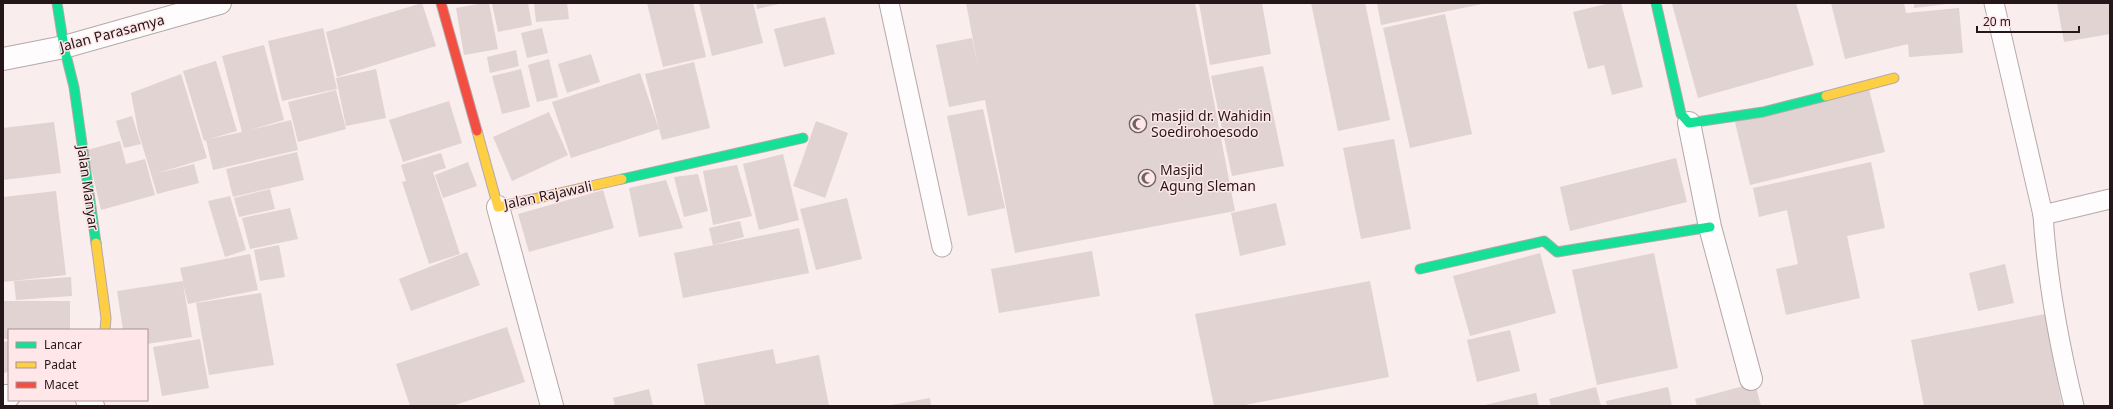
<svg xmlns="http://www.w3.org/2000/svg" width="2113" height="409" font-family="'Noto Sans',sans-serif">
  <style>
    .building { fill: #e0d3d2 }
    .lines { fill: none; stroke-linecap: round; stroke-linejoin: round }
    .lane-casing { stroke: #b5a9aa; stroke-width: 21 }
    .street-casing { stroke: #b5a9aa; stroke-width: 24 }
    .fast-casing { stroke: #b5a9aa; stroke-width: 11 }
    .slow-casing { stroke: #b5a9aa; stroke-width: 11 }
    .jam-casing { stroke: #b5a9aa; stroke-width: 11 }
    .lane { stroke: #fefcfc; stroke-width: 19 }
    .street { stroke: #fefcfc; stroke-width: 22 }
    .fast { stroke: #16e098; stroke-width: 9 }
    .slow { stroke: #ffcf43; stroke-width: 9 }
    .jam { stroke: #f24e42; stroke-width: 9 }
    .labels { text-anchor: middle; stroke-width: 3; stroke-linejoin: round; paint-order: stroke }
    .street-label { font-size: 14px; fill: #251719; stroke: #ffe7e9 }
    .poi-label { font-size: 14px; fill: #251719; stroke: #ffe7e9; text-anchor: start }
  </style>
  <rect width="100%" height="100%" fill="#f9edee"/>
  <g class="building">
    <path d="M422,3L436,46L337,77L326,32Z"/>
    <path d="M484,3H489L498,49L464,55L456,8Z"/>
    <path d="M528,3L532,25L498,32L492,4Z"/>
    <path d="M534,3H567L569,19L536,22Z"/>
    <path d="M647,3H693L706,57L663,67Z"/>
    <path d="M699,3H753L763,43L712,56Z"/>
    <path d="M756,3H779V4L757,9Z"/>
    <path d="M966,3H1195L1235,211L1015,253L985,100L949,107L936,45L972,38L978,66Z"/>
    <path d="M1199,3H1262L1271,54L1210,65Z"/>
    <path d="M1311,3H1365L1390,120L1338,131Z"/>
    <path d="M1377,3H1482V4L1381,25Z"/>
    <path d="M1610,3H1621L1643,87L1612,95L1604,65L1588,69L1573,12Z"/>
    <path d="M1677,3H1796L1814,65L1698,98L1672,4Z"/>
    <path d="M1831,3H1904L1906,13L1959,8L1963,53L1909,57L1908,44L1845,59Z"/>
    <path d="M1914,3H1946L1947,4L1914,8Z"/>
    <path d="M2057,3H2110V34L2064,42Z"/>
    <path d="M1445,14L1472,134L1410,148L1383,28Z"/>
    <path d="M825,17L835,54L784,67L774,29Z"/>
    <path d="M323,28L337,89L282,101L268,41Z"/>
    <path d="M542,28L548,53L527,58L521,33Z"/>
    <path d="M264,45L284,120L250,130L291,120L298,150L213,170L206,140L204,141L183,71L216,61L237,131L209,139L242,132L222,56Z"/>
    <path d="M516,50L519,66L490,73L487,57Z"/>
    <path d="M591,54L600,82L567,93L558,64Z"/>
    <path d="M549,59L558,97L537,102L528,65Z"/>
    <path d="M694,62L710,128L662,140L645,74Z"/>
    <path d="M1263,66L1284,166L1232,176L1211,76Z"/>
    <path d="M376,69L386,118L346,126L336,78Z"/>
    <path d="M521,69L530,107L502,114L492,76Z"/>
    <path d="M640,73L659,129L571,158L552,102Z"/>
    <path d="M181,74L207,158L155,174L194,164L199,183L157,194L138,131L131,93Z"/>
    <path d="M1869,89L1885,152L1750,185L1735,122Z"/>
    <path d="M336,90L346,129L298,142L288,102Z"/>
    <path d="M449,101L462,143L403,162L389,120Z"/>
    <path d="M983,109L1005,208L968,216L947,116Z"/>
    <path d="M549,112L568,155L512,181L493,137Z"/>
    <path d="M132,116L141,144L124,148L116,121Z"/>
    <path d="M816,121L848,133L825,198L793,186Z"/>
    <path d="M54,122L61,173L3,180V128Z"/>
    <path d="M1394,139L1411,229L1361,239L1343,148Z"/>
    <path d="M120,141L126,164L145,159L155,195L101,210L87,150Z"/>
    <path d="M297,152L304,180L233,197L226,169Z"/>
    <path d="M441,153L446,168L433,172L460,254L429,264L402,182L406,181L401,165Z"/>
    <path d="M783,154L799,220L759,230L743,164Z"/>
    <path d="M1676,158L1687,202L1570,231L1560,187Z"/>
    <path d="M468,162L477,186L443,198L435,175Z"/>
    <path d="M1871,162L1885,228L1847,236L1860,298L1786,315L1776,269L1798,264L1787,210L1759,217L1753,188Z"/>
    <path d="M737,165L752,216L713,225L703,171Z"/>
    <path d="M698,174L708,211L684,217L674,177Z"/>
    <path d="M666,180L683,228L639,237L629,188Z"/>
    <path d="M270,189L275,209L239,217L234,198Z"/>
    <path d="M603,190L614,228L529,252L518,214Z"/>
    <path d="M56,191L66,275L3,282V197Z"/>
    <path d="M230,196L246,250L225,257L208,201Z"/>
    <path d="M847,198L862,259L816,270L800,209Z"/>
    <path d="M1276,203L1286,245L1240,256L1231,213Z"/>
    <path d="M290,208L298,239L250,249L242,218Z"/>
    <path d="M740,221L744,237L713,245L709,228Z"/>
    <path d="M799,228L809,273L683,298L674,253Z"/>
    <path d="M279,245L285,277L260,281L254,250Z"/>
    <path d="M1092,251L1100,296L999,313L991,269Z"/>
    <path d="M467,252L480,285L411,311L399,279Z"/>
    <path d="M1540,253L1556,313L1470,336L1453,276Z"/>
    <path d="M1654,253L1678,368L1597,385L1572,270Z"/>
    <path d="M250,254L258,290L188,304L183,284L192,337L147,344V330H123L117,291L183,281L180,268Z"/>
    <path d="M2005,264L2014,303L1978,311L1969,273Z"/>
    <path d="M71,277L72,296L16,300L14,281Z"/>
    <path d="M1370,281L1389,377L1240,406H1214L1195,314Z"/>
    <path d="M261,293L274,365L209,375L196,303Z"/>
    <path d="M3,301H70V330H9V339H3Z"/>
    <path d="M2045,314L2062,406H1924L1911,340Z"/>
    <path d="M507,327L525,382L452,406H410L396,364Z"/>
    <path d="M1510,330L1520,371L1477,382L1467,340Z"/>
    <path d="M200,339L209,388L162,396L153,347Z"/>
    <path d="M9,341V372L3,373V342Z"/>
    <path d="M773,349L776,364L819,355L829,406H705L697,364Z"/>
    <path d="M1755,383L1761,406H1697L1695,399Z"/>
    <path d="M1596,387L1601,406H1551L1549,399Z"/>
    <path d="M1668,387L1672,406H1607L1606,401Z"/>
    <path d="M649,389L653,406H615L613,398Z"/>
    <path d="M1536,393L1539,406H1485V405Z"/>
    <path d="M930,398L931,406H891V405Z"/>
  </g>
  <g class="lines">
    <defs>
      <g id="lane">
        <path d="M889,3L942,247"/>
        <path d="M1994,3L2043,215C2047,279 2059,344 2074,406"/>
        <path d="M2043,215L2110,199"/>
      </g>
      <g id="street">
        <path d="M3,59L64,47L220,3"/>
        <path d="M1689,123L1710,227L1751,379"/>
        <path d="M498,207L552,406"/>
        <path d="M3,396H9"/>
        <path d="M87,400L93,406"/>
      </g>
      <g id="fast">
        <path d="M57,3L64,47L74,87L96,243"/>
        <path d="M1656,3L1681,114L1689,123L1763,112L1826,96"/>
        <path d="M622,179L803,138"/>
        <path d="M1420,269L1544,241L1557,252L1710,227"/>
      </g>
      <g id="slow">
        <path d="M1826,96L1894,78"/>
        <path d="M477,131L498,207L622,179"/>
        <path d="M96,243L106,318L105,330"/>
      </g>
      <path id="jam" d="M441,3L477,131"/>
    </defs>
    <use href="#lane" class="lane-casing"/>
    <use href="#street" class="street-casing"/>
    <use href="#fast" class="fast-casing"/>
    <use href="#slow" class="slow-casing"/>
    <use href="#jam" class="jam-casing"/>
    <use href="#lane" class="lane"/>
    <use href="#street" class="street"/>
    <use href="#fast" class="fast"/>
    <use href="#slow" class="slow"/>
    <use href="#jam" class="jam"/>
  </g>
  <defs>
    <symbol id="mosque-ring" viewBox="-11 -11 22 22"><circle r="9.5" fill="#ffe7e9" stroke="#6f6264" stroke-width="1.5"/><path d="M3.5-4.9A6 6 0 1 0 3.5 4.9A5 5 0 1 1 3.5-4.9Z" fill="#6f6264"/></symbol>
  </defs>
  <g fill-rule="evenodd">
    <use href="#mosque-ring" x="1128" y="114" width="20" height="20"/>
    <use href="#mosque-ring" x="1137" y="168" width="20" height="20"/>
  </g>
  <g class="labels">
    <g class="street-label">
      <text transform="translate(112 33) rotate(-15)" y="5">Jalan Parasamya</text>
      <text transform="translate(88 188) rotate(82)" y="5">Jalan Manyar</text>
      <text transform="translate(548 195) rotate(-12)" y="5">Jalan Rajawali</text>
    </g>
    <g class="poi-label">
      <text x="1151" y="121">masjid dr. Wahidin<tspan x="1151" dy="16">Soedirohoesodo</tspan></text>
      <text x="1160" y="175">Masjid<tspan x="1160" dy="16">Agung Sleman</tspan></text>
    </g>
  </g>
  <rect width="2113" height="409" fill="none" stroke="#251719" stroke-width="8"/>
  <rect x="8" y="329" width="140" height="72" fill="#ffe7e9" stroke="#a89496"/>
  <rect x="16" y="342" width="20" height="6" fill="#16e098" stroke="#a89496"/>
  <text x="44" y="349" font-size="12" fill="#251719">Lancar</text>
  <rect x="16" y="362" width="20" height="6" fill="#ffcf43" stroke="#a89496"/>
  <text x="44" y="369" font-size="12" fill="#251719">Padat</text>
  <rect x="16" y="382" width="20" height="6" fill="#f24e42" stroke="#a89496"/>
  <text x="44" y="389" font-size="12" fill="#251719">Macet</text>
  <path d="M1977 26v6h102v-6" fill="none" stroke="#251719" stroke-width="2"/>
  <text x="1983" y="26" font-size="12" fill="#251719" stroke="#ffe7e9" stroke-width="3" paint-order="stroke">20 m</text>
</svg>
